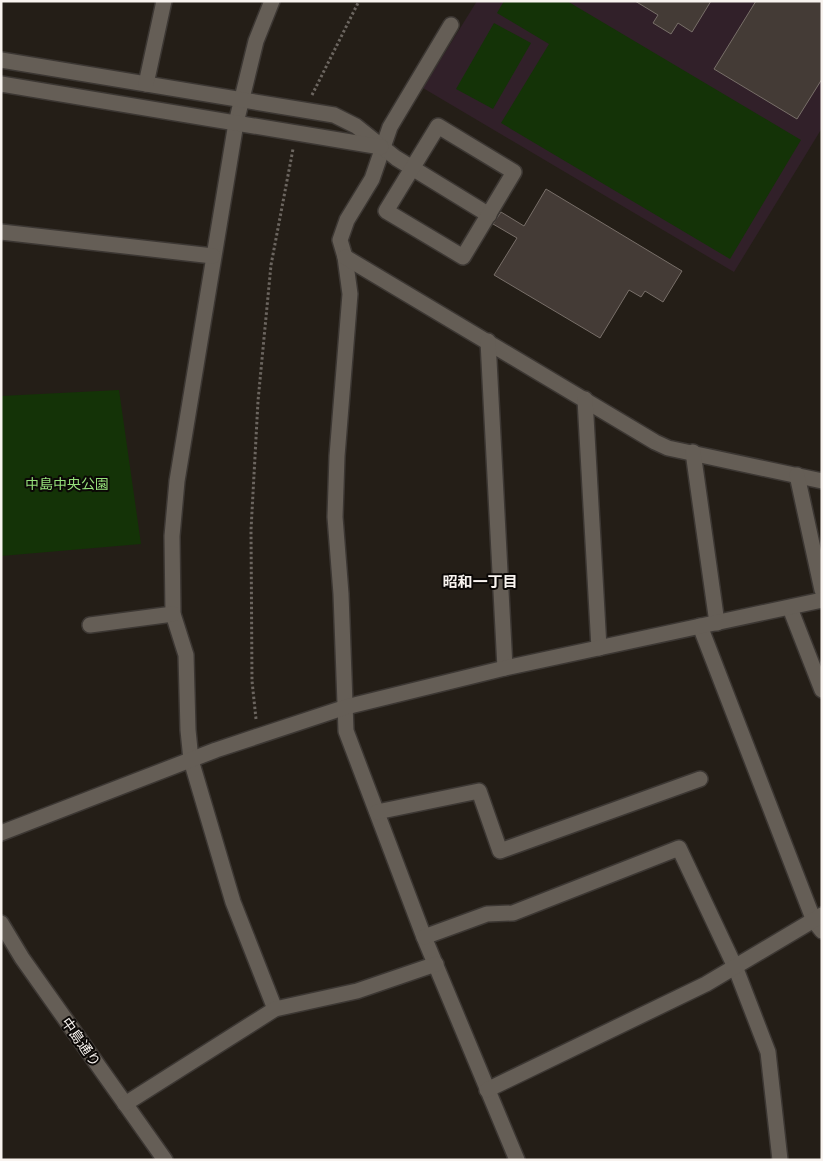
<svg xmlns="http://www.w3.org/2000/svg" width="823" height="1161" font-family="Poppins,'Noto Sans JP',sans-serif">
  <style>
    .education { fill: #312029 }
    .green { fill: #143307 }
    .building { fill: #443b36; stroke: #786f69 }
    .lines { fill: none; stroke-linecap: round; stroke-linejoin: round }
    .minor-casing { stroke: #3c3733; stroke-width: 18 }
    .path { stroke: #6c6660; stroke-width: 3; stroke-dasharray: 2.5 2.5; stroke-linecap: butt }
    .minor { stroke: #655e56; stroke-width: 15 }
    .labels { text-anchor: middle; stroke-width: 4; stroke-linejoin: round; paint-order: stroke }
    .park-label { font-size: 14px; fill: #96e07b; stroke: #0b0806 }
    .street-label { font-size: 14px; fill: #f8f3ef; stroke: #0b0806 }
    .neighbourhood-label { font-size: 15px; font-weight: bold; fill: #f8f3ef; stroke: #0b0806 }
  </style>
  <rect width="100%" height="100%" fill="#241e17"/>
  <path class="education" d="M477,1H822V128L734,272L423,88Z"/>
  <g class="green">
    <path d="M504,1H567L801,140L730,259L501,123L549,44L497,13Z"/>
    <path d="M494,23L531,43L493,109L456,89Z"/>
    <path d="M119,390L141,544L1,556V396Z"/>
  </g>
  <g class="building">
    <path d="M635,1H711L692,32L678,23L671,34L653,23L658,15Z"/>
    <path d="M756,1H822V79L797,119L714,69Z"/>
    <path d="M546,189L682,271L663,302L645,291L641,297L629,290L600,338L494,275L517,238L493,224L501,212L524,226Z"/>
  </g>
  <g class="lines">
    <defs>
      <g id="minor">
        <path d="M272,1L256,41L236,123L177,481L172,536L173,614L186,655L188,730L191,760L233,902L275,1009"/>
        <path d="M451,25L390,127L372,179L347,220L340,240L345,257L350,294L337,456L335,517L341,594L346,731L424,937L517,1160"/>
        <path d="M1,60L334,115L356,126L396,158L489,215"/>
        <path d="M1,84L381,147"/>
        <path d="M146,84L164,1"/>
        <path d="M438,126L514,172L463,257L386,211Z"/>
        <path d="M1,232L213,256"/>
        <path d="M345,257L655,442L668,448L822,481"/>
        <path d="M488,341L505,668"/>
        <path d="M585,399L599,648"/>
        <path d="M693,452L717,623"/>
        <path d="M797,475L822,590"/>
        <path d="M790,608L822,690"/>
        <path d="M90,625L173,614"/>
        <path d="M700,626L814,921L822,931"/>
        <path d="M377,812L479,791L500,851L700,779"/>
        <path d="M1,833L216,750L346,707L505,668L822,600"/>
        <path d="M1,923L22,958L165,1160"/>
        <path d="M424,937L487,914L513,913L679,848L736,969L768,1052L780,1160"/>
        <path d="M487,1090L706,984L822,915"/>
        <path d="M125,1104L275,1009L357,991L436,964"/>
      </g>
    </defs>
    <use href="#minor" class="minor-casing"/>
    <g class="path">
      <path d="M312,95L359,1"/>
      <path d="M256,719L252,681L251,530L258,401L271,265L293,149"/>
    </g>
    <use href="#minor" class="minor"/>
  </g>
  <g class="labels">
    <g class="park-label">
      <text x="67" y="489">中島中央公園</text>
    </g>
    <g class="street-label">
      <text transform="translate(81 1042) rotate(55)" y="5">中島通り</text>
    </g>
    <g class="neighbourhood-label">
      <text x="480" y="587">昭和一丁目</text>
    </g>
  </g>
  <rect width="823" height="1161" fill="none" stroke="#f8f3ef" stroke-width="5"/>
</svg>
